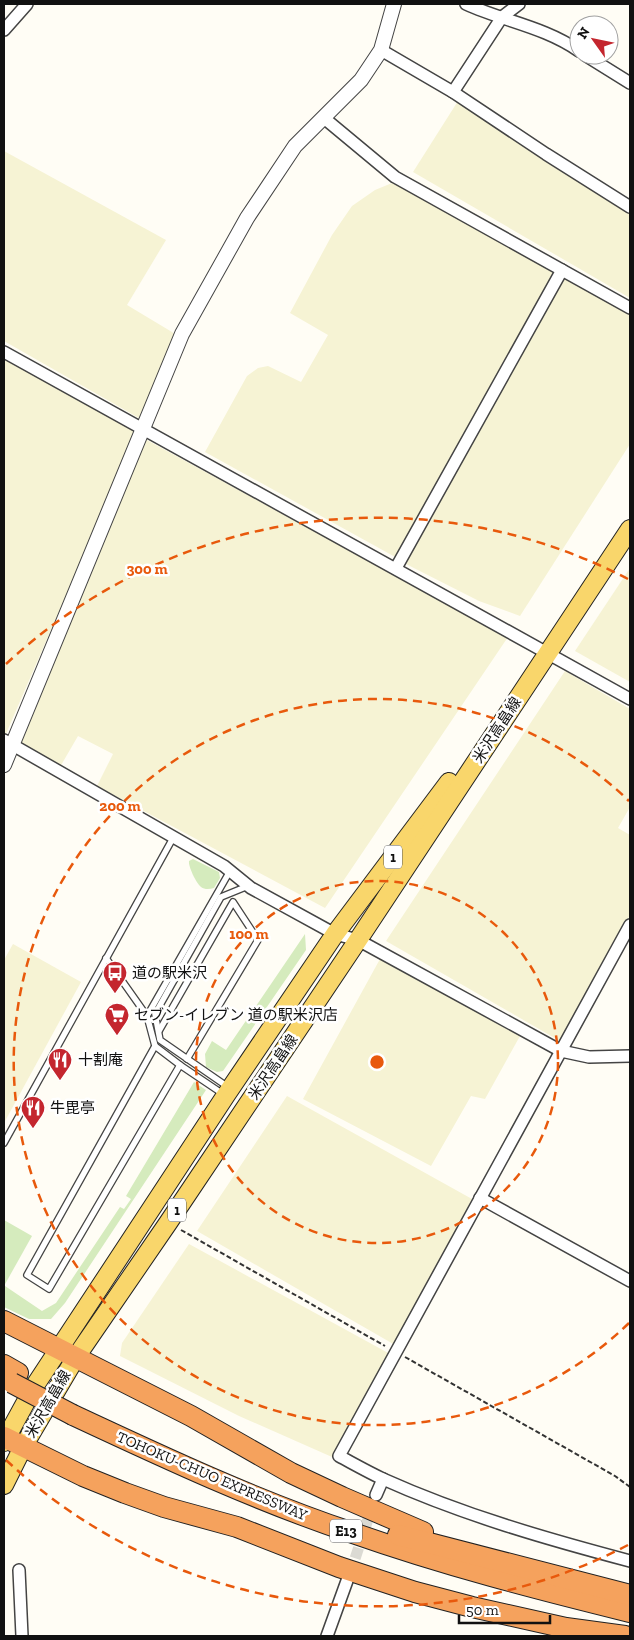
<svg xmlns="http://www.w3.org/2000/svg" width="634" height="1640" font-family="'Zilla Slab','Noto Sans JP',serif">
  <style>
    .farmland { fill: #f6f3d4 }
    .green { fill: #d5ebbd }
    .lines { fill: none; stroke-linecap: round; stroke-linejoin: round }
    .minor-tunnel { stroke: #dbdad3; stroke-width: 11; stroke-dasharray: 11 5.5; stroke-linecap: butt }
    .service-casing { stroke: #444; stroke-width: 8 }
    .minor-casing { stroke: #444; stroke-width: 14 }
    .tertiary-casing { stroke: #444; stroke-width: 16 }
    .primary-casing { stroke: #222; stroke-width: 20 }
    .motorway-casing { stroke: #222; stroke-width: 22 }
    .path { stroke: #333; stroke-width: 2; stroke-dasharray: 5 2.5; stroke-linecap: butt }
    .service { stroke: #fff; stroke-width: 5.5 }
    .minor { stroke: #fff; stroke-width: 11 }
    .tertiary { stroke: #fff; stroke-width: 14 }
    .primary { stroke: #f9d66b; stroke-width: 18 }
    .motorway { stroke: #f5a25d; stroke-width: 20 }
    .motorway-bridge-casing { stroke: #222; stroke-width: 22; stroke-linecap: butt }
    .motorway-bridge { stroke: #f5a25d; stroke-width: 20 }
    .ring { fill: none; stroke: #e8590c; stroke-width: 2.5; stroke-dasharray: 9 6 }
    .labels { text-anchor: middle; stroke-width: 5; stroke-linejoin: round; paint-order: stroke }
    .shield { fill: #fff; stroke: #585858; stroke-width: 1 }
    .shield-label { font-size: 14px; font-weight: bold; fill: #111 }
    .street-label { font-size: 15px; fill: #111; stroke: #fff }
    .poi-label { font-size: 15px; fill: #111; stroke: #fff; text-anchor: start }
    .centre { fill: #e8590c; stroke: #fff; stroke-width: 2.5 }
    .ring-label { font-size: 15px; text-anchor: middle; font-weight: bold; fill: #e8590c; stroke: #fff; stroke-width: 5; stroke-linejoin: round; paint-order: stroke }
  </style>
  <rect width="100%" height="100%" fill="#fffdf5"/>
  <g class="farmland">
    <path d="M458,101L630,210V298L413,172Z"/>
    <path d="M4,151L166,240L127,305L177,335L139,418L4,341Z"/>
    <path d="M397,181L558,269L397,558L205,452L247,376L258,368L268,366L301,382L328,335L290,313L332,235L352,206L375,190Z"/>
    <path d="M566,274L630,310V444L520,616L479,601L404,563Z"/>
    <path d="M4,357L137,431L5,736L4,735Z"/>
    <path d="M145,439L508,637L325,908L97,786L113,754L78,736L60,767L21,744Z"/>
    <path d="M630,568V682L575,651Z"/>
    <path d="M565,671L630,709V807L618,828L630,835V915L560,1041L386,941Z"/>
    <path d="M13,944L81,982L4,1123V960Z"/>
    <path d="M380,959L520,1036L485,1099L471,1096L431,1166L303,1099Z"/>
    <path d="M287,1096L472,1199L395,1345L197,1231Z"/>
    <path d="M189,1244L390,1354L332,1457L239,1416L120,1356L122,1343Z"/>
  </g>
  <g class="green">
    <path d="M193,859L219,872L220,878L214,888C210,889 205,890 201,887C196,883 188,866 189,861Z"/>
    <path d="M305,934L306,950L223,1071L217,1072L206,1067L205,1054L212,1041L226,1050Z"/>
    <path d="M194,1082L206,1090L65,1303L51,1319H29L4,1307L5,1286L42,1311L56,1303L120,1207L124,1209L131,1199L126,1196Z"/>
    <path d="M4,1220L32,1236L4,1286Z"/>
  </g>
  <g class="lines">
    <path class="minor-tunnel" d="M350,1574L372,1507"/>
    <defs>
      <g id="service">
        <path d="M106,958L147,1016"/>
        <path d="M159,1031L233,902L258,940L187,1059"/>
        <path d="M155,1046L27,1275L49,1289L180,1065L223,1094"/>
        <path d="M180,1065L155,1046L147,1016L230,871"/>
        <path d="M228,1087L160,1040L155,1014L221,897L248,886"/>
        <path d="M4,1143L173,838"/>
      </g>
      <g id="minor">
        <path d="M466,4C503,21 545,27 579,51"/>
        <path d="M4,30L27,4"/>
        <path d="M381,50L453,92L546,154L630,207"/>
        <path d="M585,55L630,83"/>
        <path d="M453,92L502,17L519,4"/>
        <path d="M324,118L395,177L630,308"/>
        <path d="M4,352L630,699"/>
        <path d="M396,568L562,270"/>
        <path d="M4,740L224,866L251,888L335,934L358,940L561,1051L589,1057L630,1056"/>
        <path d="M630,925L339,1456C354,1464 368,1472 383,1479C463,1515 547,1539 630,1561"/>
        <path d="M480,1198L630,1281"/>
        <path d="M376,1495L383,1479"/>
        <path d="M19,1570L22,1636"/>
        <path d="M327,1636L348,1578"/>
      </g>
      <path id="tertiary" d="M4,765L182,334L247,218L295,146L361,80L381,50L394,4"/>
      <g id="primary">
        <path d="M4,1442L34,1387L59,1349L226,1095L335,934L449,782"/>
        <path d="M4,1485L23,1447L76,1357L168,1223L358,940L630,529"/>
      </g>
      <g id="motorway">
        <path d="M4,1321L191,1416L291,1473L342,1497L423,1532"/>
        <path d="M4,1365L18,1373"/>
        <path d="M73,1415C165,1458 257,1501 353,1533C444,1565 537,1589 630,1612"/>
        <path d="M4,1437L83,1476L125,1493L164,1507L237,1527L339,1567L415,1592L472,1607L566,1628L625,1636"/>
        <path d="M398,1535L630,1595"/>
      </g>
    </defs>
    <use href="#service" class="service-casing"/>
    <use href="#minor" class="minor-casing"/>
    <use href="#tertiary" class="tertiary-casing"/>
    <use href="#primary" class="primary-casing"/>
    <use href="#motorway" class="motorway-casing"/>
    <g class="path">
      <path d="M181,1230L385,1346"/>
      <path d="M405,1357L615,1476L630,1487"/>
    </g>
    <use href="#service" class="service"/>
    <use href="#minor" class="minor"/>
    <use href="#tertiary" class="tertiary"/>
    <use href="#primary" class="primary"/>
    <use href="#motorway" class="motorway"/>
    <defs>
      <path id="motorway-bridge" d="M12,1383L73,1415"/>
    </defs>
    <use href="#motorway-bridge" class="motorway-bridge-casing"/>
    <use href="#motorway-bridge" class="motorway-bridge"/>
  </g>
  <g class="ring">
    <circle cx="377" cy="1062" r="181"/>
    <path d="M629 1323A363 363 0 1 1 629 801"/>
    <path d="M628 1545A544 544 0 0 1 6 1460M6 664A544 544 0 0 1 628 579"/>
  </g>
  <defs>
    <symbol id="bus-pin" viewBox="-11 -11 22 30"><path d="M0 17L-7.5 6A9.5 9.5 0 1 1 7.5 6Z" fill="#c4262e" stroke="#fff"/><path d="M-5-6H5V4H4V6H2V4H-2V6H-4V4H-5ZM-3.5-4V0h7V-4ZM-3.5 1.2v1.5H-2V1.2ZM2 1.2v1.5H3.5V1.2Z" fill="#fff"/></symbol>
    <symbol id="supermarket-pin" viewBox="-11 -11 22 30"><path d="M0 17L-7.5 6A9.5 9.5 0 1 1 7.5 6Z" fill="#c4262e" stroke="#fff"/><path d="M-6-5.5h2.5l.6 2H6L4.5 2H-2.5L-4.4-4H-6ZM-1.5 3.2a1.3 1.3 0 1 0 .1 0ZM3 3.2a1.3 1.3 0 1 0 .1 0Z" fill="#fff"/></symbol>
    <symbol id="restaurant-pin" viewBox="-11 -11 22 30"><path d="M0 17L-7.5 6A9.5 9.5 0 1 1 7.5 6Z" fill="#c4262e" stroke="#fff"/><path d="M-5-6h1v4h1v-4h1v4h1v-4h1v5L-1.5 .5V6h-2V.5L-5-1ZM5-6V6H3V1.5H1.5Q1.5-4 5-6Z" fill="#fff"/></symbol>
  </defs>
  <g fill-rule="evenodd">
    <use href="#bus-pin" x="101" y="959" width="28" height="38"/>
    <use href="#supermarket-pin" x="103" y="1001" width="28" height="38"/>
    <use href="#restaurant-pin" x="46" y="1046" width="28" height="38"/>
    <use href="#restaurant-pin" x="19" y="1094" width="28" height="38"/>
  </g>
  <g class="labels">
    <g class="shield">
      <rect x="384" y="845.5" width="18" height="23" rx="4"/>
      <rect x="168" y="1198.5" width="18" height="23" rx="4"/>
      <rect x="330" y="1519.5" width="32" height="23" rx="4"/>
    </g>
    <g class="shield-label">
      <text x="393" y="862">1</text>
      <text x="177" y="1215">1</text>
      <text x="346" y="1536">E13</text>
    </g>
    <g class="street-label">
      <text transform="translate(497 730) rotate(-57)" y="5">米沢高畠線</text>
      <text transform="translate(273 1067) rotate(-56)" y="5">米沢高畠線</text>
      <text transform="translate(48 1404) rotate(-60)" y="5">米沢高畠線</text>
      <text transform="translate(212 1476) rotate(23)" y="5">TOHOKU-CHUO EXPRESSWAY</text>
    </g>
    <g class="poi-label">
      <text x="132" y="978">道の駅米沢</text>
      <text x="134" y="1020">セブン-イレブン 道の駅米沢店</text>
      <text x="78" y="1065">十割庵</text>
      <text x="50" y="1113">牛毘亭</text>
    </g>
  </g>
  <circle cx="377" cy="1062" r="8" class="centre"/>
  <g class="ring-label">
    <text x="147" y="574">300 m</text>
    <text x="120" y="811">200 m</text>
    <text x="249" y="939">100 m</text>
  </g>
  <rect width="634" height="1640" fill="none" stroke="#111111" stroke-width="10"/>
  <g transform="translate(594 40) rotate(303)"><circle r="24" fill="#ffffff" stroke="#a0a0a0"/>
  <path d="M0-4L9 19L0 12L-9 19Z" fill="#c4262e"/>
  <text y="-8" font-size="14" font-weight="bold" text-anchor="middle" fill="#111111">N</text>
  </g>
  <path d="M459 1615v8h91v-8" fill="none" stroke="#111111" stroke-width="2.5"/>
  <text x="466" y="1615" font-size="15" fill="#111111" stroke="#ffffff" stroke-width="4" paint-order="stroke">50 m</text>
</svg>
